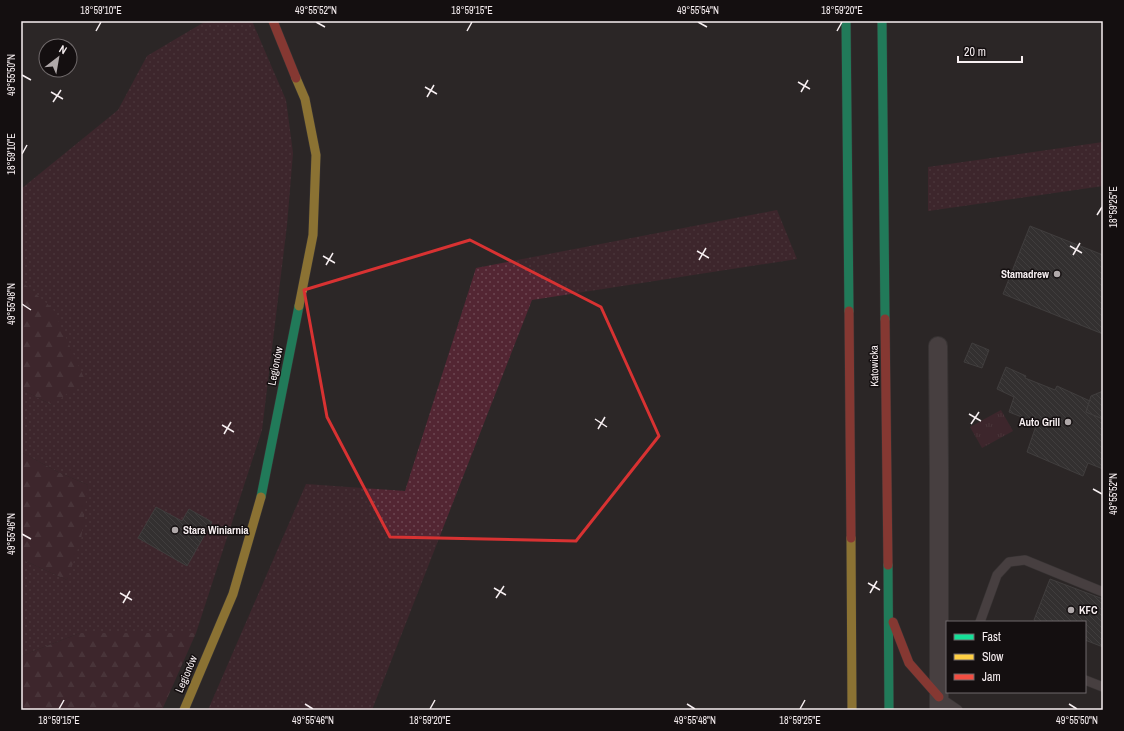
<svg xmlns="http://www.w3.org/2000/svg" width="1124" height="731" font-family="'Archivo Narrow',sans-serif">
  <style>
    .grass { fill: url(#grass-dots) }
    .forest { fill: url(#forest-firs) }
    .park { fill: url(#park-tufts) }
    .building { fill: url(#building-back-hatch); stroke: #5a5a5a }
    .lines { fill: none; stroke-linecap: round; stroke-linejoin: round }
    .lane-casing { stroke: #484444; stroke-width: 10 }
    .street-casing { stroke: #484444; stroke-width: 20 }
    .fast-casing { stroke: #484444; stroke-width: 10 }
    .slow-casing { stroke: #484444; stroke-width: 10 }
    .jam-casing { stroke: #484444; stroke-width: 10 }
    .lane { stroke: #685e61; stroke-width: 9 }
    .street { stroke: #685e61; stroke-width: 18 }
    .fast { stroke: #16e098; stroke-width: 9 }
    .slow { stroke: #ffcf43; stroke-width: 9 }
    .jam { stroke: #f24e42; stroke-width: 9 }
    .marked { fill: none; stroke: #d83232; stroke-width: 3; stroke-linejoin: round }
    .ticks { fill: none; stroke: #f7eff1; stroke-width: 1.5 }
    .poi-dot { fill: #b0a9aa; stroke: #140f10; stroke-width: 1.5 }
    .labels { text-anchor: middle; stroke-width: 3; stroke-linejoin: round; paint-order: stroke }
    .poi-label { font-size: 11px; font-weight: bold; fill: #f7eff1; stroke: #140f10; text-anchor: end }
    .street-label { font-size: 11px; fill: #f7eff1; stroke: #140f10 }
    .neatline { fill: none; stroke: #f7eff1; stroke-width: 1.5 }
    .ticks-label { font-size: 10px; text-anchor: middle; fill: #f7eff1 }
  </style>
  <defs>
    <pattern id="grass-dots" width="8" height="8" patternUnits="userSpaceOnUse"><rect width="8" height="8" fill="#532633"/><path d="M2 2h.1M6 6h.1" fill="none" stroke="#6c4651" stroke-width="1.8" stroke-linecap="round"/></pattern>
    <pattern id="forest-firs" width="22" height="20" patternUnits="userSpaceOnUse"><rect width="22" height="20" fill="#532633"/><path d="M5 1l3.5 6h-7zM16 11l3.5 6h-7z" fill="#6c4651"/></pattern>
    <pattern id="park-tufts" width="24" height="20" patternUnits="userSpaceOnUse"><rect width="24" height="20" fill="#532633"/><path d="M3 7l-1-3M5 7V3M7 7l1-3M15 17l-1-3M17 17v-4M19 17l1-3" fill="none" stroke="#6c4651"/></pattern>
    <pattern id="building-back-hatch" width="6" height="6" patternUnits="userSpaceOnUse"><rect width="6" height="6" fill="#3c3d3d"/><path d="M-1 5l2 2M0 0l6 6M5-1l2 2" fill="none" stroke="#59595a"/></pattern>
  </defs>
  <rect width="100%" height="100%" fill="#2c2727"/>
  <g class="grass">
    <path d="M206,21H252L286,100L293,153L287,225L262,430L196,633H80L21,656V559L67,580L88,485L58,472L21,452V389L52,405L53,310L21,281V189L118,110L147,56Z"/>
    <path d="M1103,142V186L928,211V167Z"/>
    <path d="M777,210L797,259L532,300L372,710H208L306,484L405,491L476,268Z"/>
  </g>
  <g class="forest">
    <path d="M21,281L53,309L85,380L52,405L21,389Z"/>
    <path d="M21,452L58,472L88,485L81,540L67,580L21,559Z"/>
    <path d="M80,633H196L162,710H21V656Z"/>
  </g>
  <path class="park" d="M1001,410L1013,431L982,448L970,427Z"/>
  <g class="building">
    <path d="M1030,226L1103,255V334L1003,294Z"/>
    <path d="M972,343L989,350L982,368L964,362Z"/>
    <path d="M1006,367L1026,376L1025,378L1055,390L1057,386L1090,401L1086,412L1103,419L1102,423L1103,424V469L1088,463L1083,476L1027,452L1037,423L1009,412L1014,397L997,389Z"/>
    <path d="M1103,391V419L1086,412L1091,396Z"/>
    <path d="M156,507L182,521L189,509L212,522L187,566L138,538Z"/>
    <path d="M1050,579L1103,599V647L1085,640V622H1038L1034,620Z"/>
  </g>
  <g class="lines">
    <defs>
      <g id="lane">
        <path d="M980,622L997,575L1009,562L1025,560L1103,592"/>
        <path d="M1085,680L1103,687"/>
        <path d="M939,697L958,710"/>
      </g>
      <path id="street" d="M938,346L939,470V710"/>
      <g id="fast">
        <path d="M846,21L849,311"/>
        <path d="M882,21L885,319"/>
        <path d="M261,497L299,306"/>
        <path d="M888,565L889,710"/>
      </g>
      <g id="slow">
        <path d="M296,78L305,99L316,155L313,235L299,306"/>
        <path d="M851,538L852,710"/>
        <path d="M184,710L233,594L261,497"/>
      </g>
      <g id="jam">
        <path d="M273,21L296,78"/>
        <path d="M849,311L851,538"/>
        <path d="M885,319L888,565"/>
        <path d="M893,622L909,663L939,697"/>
      </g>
    </defs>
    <use href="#lane" class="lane-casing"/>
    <use href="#street" class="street-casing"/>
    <use href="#fast" class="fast-casing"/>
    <use href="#slow" class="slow-casing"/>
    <use href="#jam" class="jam-casing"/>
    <use href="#lane" class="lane"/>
    <use href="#street" class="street"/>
    <use href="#fast" class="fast"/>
    <use href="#slow" class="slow"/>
    <use href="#jam" class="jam"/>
  </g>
  <path d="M0 0H1124V731H0ZM470,240L601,307L659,436L576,541L390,537L327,417L304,290Z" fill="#2c2727" fill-opacity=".55" fill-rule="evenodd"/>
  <path class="marked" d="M470,240L601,307L659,436L576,541L390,537L327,417L304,290Z"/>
  <path class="ticks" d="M316,22L325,27M698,22L707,27M96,31L101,22M467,31L472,22M837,31L842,22M22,75L31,80M798,82L810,89M425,87L437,94M51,92L63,99M801,92L808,80M427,97L434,85M53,102L61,90M22,154L27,145M1097,215L1102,207M1070,246L1082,253M697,251L709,258M1073,255L1080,243M323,256L335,263M699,260L706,248M326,265L333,253M22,304L31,310M969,414L981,421M595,419L607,427M971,424L979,412M222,425L234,432M598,429L605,417M224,434L231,422M1093,489L1102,494M22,534L31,539M868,583L880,590M494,588L506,595M120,593L132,600M870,593L877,581M496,598L504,586M123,603L130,591M305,704L313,709M687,704L695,709M1069,704L1077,709M59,709L64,700M430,709L435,700M800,709L805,700"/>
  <g class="poi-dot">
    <circle cx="1057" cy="274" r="4"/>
    <circle cx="1068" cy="422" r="4"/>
    <circle cx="175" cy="530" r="4"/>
    <circle cx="1071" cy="610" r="4"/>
  </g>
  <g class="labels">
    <g class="poi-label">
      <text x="1049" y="278">Stamadrew</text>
      <text x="1060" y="426">Auto Grill</text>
      <text x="183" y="534" text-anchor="start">Stara Winiarnia</text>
      <text x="1079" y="614" text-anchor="start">KFC</text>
    </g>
    <g class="street-label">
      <text transform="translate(275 366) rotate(-79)" y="4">Legionów</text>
      <text transform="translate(874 366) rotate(-91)" y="4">Katowicka</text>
      <text transform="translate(186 674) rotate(-67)" y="4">Legionów</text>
    </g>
  </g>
  <rect width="1124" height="731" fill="none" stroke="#140f10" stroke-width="44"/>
  <rect x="946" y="621" width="140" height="72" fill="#140f10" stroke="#6f696a"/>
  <rect x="954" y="634" width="20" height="6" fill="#16e098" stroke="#6f696a"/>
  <text x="982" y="641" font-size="12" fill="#f7eff1">Fast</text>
  <rect x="954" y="654" width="20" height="6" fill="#ffcf43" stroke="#6f696a"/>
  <text x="982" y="661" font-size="12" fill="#f7eff1">Slow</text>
  <rect x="954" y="674" width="20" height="6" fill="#f24e42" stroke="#6f696a"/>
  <text x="982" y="681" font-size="12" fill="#f7eff1">Jam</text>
  <g transform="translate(58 58) rotate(31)"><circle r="19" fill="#140f10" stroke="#6f696a"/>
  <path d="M0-3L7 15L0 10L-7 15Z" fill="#b0a9aa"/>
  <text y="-6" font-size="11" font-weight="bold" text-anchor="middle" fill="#f7eff1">N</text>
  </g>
  <path d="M958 56v6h64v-6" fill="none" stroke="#f7eff1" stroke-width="2"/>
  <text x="964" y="56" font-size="12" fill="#f7eff1" stroke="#140f10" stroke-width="3" paint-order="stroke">20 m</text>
  <rect x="22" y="22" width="1080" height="687" class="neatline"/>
  <g class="ticks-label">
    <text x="101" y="14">18°59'10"E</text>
    <text x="316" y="14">49°55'52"N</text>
    <text x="472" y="14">18°59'15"E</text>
    <text x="698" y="14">49°55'54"N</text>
    <text x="842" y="14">18°59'20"E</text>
    <text transform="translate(11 75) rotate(-90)" y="4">49°55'50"N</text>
    <text transform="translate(11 154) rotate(-90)" y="4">18°59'10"E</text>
    <text transform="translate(1113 207) rotate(-90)" y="4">18°59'25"E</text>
    <text transform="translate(11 304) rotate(-90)" y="4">49°55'48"N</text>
    <text transform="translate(1113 494) rotate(-90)" y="4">49°55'52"N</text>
    <text transform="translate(11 534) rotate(-90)" y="4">49°55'46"N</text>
    <text x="59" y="724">18°59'15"E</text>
    <text x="313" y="724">49°55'46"N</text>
    <text x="430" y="724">18°59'20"E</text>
    <text x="695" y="724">49°55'48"N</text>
    <text x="800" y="724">18°59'25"E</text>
    <text x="1077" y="724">49°55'50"N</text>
  </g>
</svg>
